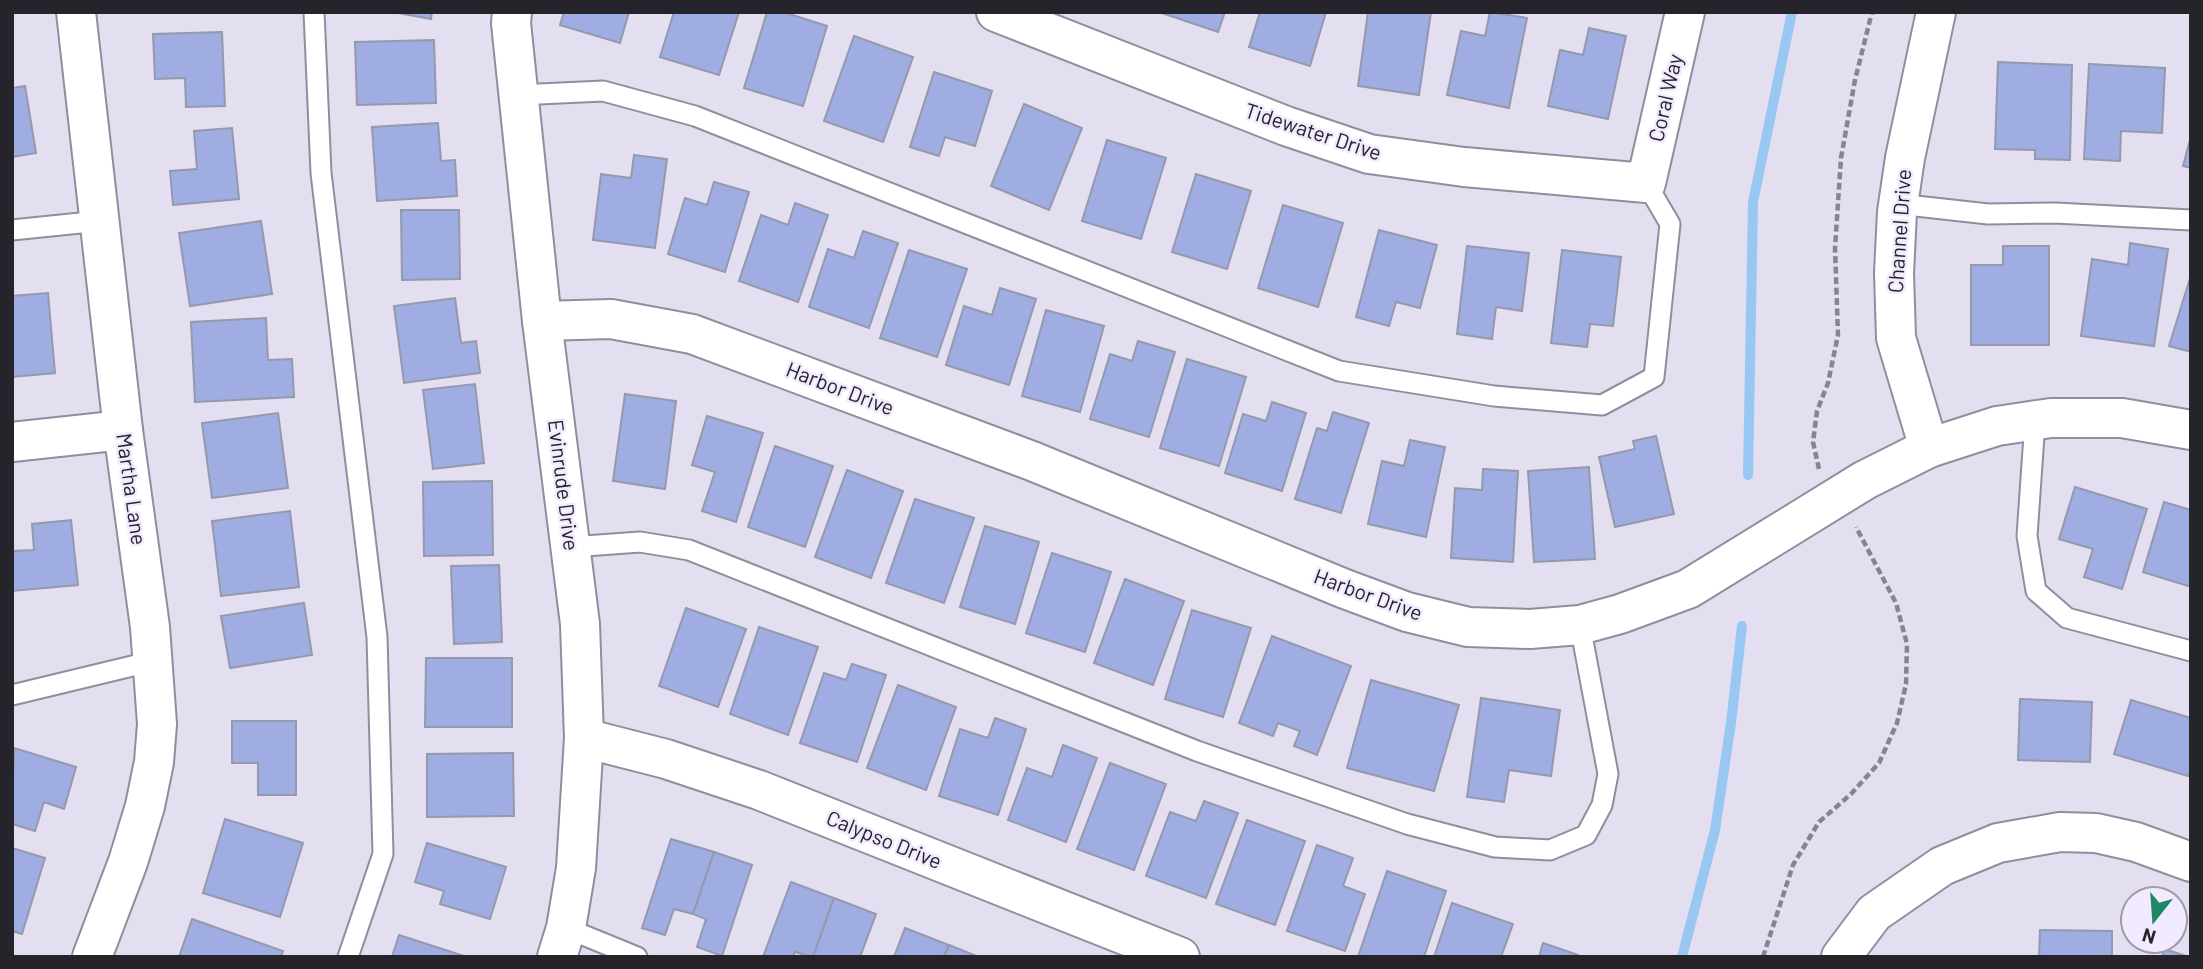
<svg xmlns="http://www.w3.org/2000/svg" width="2203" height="969" font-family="Barlow,sans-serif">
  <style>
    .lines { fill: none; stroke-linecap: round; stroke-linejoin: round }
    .stream { stroke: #98c7f2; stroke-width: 10 }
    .building { fill: #a0ade3; stroke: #9499ab; stroke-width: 2 }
    .service-casing { stroke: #938c9f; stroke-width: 23 }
    .minor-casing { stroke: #938c9f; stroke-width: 42 }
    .path { stroke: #878390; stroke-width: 4.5; stroke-dasharray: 7 3.5; stroke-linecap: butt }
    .service { stroke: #fff; stroke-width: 19 }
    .minor { stroke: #fff; stroke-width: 38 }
    .labels { text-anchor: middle; stroke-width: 5; stroke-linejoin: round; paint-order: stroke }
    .street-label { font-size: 21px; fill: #26242b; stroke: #f2ebff }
  </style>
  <rect width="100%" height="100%" fill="#e4def1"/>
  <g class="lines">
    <g class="stream">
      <path d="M1748,475L1753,202L1792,12"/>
      <path d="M1682,957L1715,830L1731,723L1742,626"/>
    </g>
  </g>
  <g class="building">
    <path d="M393,12H432L431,19Z"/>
    <path d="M564,12H629L620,43L560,25Z"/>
    <path d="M674,12H739L719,75L660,57Z"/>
    <path d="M767,12H783L827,26L803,106L744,88Z"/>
    <path d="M1159,12H1225L1218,32Z"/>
    <path d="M1260,12H1326L1310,66L1249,47Z"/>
    <path d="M1368,12H1431L1419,95L1358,86Z"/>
    <path d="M1490,12L1527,18L1509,108L1447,95L1461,31L1485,36Z"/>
    <path d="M1589,28L1626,36L1608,119L1548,106L1560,50L1583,55Z"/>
    <path d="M222,32L225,106L186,107L185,78L155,79L153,34Z"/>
    <path d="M854,36L913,57L883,142L824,121Z"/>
    <path d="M434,40L436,103L357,105L355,42Z"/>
    <path d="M1998,62L2072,65L2070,160L2035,159V150L1995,149Z"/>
    <path d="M2089,64L2165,68L2162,133L2121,131L2120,161L2084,159Z"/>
    <path d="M934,72L992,91L975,146L945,137L939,156L910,147Z"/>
    <path d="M25,86L36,153L12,157V88Z"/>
    <path d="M1024,104L1082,128L1049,210L991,186Z"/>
    <path d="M438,123L441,161L455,160L457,196L377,201L372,127Z"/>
    <path d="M232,128L239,199L173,205L170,171L197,169L194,131Z"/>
    <path d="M2191,136V168L2183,166Z"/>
    <path d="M1107,140L1166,158L1141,239L1082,221Z"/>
    <path d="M634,155L667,159L655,248L593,240L601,174L631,178Z"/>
    <path d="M1196,174L1251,191L1227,269L1172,252Z"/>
    <path d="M714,182L749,192L725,272L668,254L685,198L707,205Z"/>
    <path d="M795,203L828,215L798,302L739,281L761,215L788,225Z"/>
    <path d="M1283,205L1343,223L1318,307L1258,288Z"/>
    <path d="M401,210H459L460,279L402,280Z"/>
    <path d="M261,221L272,294L190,306L179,233Z"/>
    <path d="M1379,230L1437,245L1420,308L1396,302L1389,326L1356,317Z"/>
    <path d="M863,231L898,243L869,328L809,307L828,249L854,258Z"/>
    <path d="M2130,243L2168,249L2154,346L2081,336L2092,259L2128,265Z"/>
    <path d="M1467,246L1529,253L1522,311L1496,307L1492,339L1457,334Z"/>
    <path d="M2003,246H2049V345H1971V265H2003Z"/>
    <path d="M909,250L967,269L937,357L880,338Z"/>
    <path d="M1562,250L1621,257L1613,326L1590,324L1587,347L1551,343Z"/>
    <path d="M2191,275V352L2169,346Z"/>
    <path d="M1000,288L1036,299L1009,385L946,365L964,306L992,315Z"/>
    <path d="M48,293L55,373L12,377V296Z"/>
    <path d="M455,298L461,343L476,341L480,373L404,383L394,306Z"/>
    <path d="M1046,310L1104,326L1080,412L1022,396Z"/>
    <path d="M266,318L268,360L292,359L294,397L195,402L191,322Z"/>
    <path d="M1138,341L1175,352L1149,437L1090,419L1110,354L1132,361Z"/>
    <path d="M1187,359L1246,377L1219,466L1160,448Z"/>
    <path d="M475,384L484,463L433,469L423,390Z"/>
    <path d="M625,394L676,401L665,489L613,481Z"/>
    <path d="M1272,402L1306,413L1282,491L1225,473L1243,414L1266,421Z"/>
    <path d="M1333,412L1369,423L1341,513L1295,499L1317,428L1327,431Z"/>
    <path d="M278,413L288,488L212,498L202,423Z"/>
    <path d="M707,416L763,433L736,522L702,511L715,472L692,465Z"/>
    <path d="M1656,436L1674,514L1615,527L1599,457L1635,449L1633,441Z"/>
    <path d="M1410,440L1445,447L1426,537L1368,524L1382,461L1404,466Z"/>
    <path d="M775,446L833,466L805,547L748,527Z"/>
    <path d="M1589,467L1595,559L1534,562L1528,471Z"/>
    <path d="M1483,469L1518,471L1513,562L1451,558L1455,488L1482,490Z"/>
    <path d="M847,470L903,491L871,578L815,557Z"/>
    <path d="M492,481L493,555L424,556L423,482Z"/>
    <path d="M2075,487L2147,509L2122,589L2084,577L2093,549L2059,539Z"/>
    <path d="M915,499L974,518L944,603L886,583Z"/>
    <path d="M2164,502L2191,510V587L2143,572Z"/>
    <path d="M290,511L299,587L221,596L212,521Z"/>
    <path d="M71,520L78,585L12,591V551L34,550L32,524Z"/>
    <path d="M985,526L1039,542L1015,624L960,607Z"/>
    <path d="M1052,553L1111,572L1085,652L1026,633Z"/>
    <path d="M499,565L502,642L454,644L451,566Z"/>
    <path d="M1125,579L1184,601L1153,685L1094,663Z"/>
    <path d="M304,603L312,655L230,668L221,616Z"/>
    <path d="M686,608L746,629L718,707L659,686Z"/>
    <path d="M1192,610L1251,628L1223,717L1165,699Z"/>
    <path d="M759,627L818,647L788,735L730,714Z"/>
    <path d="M1272,636L1351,666L1317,755L1294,746L1300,731L1278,723L1273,736L1239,723Z"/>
    <path d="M426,658H512V727H425Z"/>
    <path d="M852,664L886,675L857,762L800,743L824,673L846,680Z"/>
    <path d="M1371,680L1459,705L1434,791L1347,768Z"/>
    <path d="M898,685L956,707L926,790L867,768Z"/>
    <path d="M1481,698L1560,710L1551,776L1509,770L1504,802L1467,797Z"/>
    <path d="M2020,699L2092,702L2090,762L2018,760Z"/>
    <path d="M2131,700L2191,718V768L2188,776L2114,754Z"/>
    <path d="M995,718L1026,729L998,815L939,796L960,729L988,738Z"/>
    <path d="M232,721H296V795H258V763H232Z"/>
    <path d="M1063,745L1097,758L1066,842L1008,820L1027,768L1052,777Z"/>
    <path d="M14,748L76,767L64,809L44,802L35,831L12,824Z"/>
    <path d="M513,753L514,816L427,817V754Z"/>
    <path d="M1110,763L1166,784L1134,870L1077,849Z"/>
    <path d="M1204,801L1238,813L1206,898L1146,876L1170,812L1196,821Z"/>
    <path d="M225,819L303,843L280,917L203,893Z"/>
    <path d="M1247,820L1305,841L1275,925L1216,904Z"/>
    <path d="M671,839L714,852L693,914L674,909L665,935L642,928Z"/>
    <path d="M427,843L506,867L490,919L440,904L444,891L415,882Z"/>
    <path d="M1317,845L1353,858L1343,886L1365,894L1345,951L1287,931Z"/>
    <path d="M12,848L45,858L22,934L12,931Z"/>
    <path d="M714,852L752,865L722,956L697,947L706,919L693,914Z"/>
    <path d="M1387,871L1446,891L1424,957H1358Z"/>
    <path d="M791,882L834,898L813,957L795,952L793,957H763Z"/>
    <path d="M834,898L876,914L860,957H813Z"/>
    <path d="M1452,903L1513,924L1501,957H1434Z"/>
    <path d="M192,919L283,951L281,957H179Z"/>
    <path d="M905,928L949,945L944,957H894Z"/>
    <path d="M2040,930L2112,931V957H2039Z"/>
    <path d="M399,935L467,957H392Z"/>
    <path d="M1543,943L1578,955V957H1539Z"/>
    <path d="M949,945L979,957H944Z"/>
    <path d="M2164,949L2189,957H2162Z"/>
  </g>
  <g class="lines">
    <defs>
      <g id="service">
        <path d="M314,12L321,173L377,637L383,854L348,957"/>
        <path d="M518,95L603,91L695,116L1339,371L1494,396L1602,405L1654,377L1670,224L1646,183"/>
        <path d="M1898,204L1988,214L2055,213L2191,220"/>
        <path d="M12,230L100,221"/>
        <path d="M2035,421L2027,536L2036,591L2067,618L2191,651"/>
        <path d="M571,547L640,542L689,550L1197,751L1407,824L1495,847L1550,850L1586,835L1602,805L1608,774L1580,625"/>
        <path d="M12,695L153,661"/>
        <path d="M566,928L637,957"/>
      </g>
      <g id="minor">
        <path d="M76,12L123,430L150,627L157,724L154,762L145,806L128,862L92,957"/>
        <path d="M512,12L511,23L542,321L580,624L584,738L576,868L566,928L557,957"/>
        <path d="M996,12L1286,126L1369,154L1464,167L1646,183L1685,12"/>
        <path d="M542,321L611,319L692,334L1032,461L1345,589L1407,612L1468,627L1530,629L1580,625L1620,614L1688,589L1865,480L1929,448L1997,426L2051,418H2122L2191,430"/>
        <path d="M12,442L123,430"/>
        <path d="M1929,448L1896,338L1894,273L1897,212L1905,158L1936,12"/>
        <path d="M584,738L666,759L759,790L1180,957"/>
        <path d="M1841,957L1874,913L1942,866L1998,843L2060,832L2096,833L2136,842L2191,862"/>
      </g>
    </defs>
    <use href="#service" class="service-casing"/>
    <use href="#minor" class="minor-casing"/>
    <g class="path">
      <path d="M1819,469L1813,442L1817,411L1828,383L1838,335L1835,248L1841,158L1855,80L1872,12"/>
      <path d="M1763,957L1793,865L1819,822L1851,794L1879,763L1897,723L1906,684L1907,644L1896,603L1856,527"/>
    </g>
    <use href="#service" class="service"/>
    <use href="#minor" class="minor"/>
  </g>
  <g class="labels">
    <g class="street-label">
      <text transform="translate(1666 98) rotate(-77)" y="7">Coral Way</text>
      <text transform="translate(1313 132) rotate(18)" y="7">Tidewater Drive</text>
      <text transform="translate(1900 231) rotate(-86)" y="7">Channel Drive</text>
      <text transform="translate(840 389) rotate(21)" y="7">Harbor Drive</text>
      <text transform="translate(563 485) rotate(83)" y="7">Evinrude Drive</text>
      <text transform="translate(131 489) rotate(82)" y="7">Martha Lane</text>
      <text transform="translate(1368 595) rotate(20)" y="7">Harbor Drive</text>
      <text transform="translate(884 840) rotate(22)" y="7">Calypso Drive</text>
    </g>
  </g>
  <rect width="2203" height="969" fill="none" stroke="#26242b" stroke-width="28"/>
  <g transform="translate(2154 920) rotate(197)"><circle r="33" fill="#f2ebff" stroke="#a09baa" stroke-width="2"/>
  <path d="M0-5L12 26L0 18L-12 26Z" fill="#1f8763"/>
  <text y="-10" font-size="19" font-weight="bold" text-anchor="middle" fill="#26242b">N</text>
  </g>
</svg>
